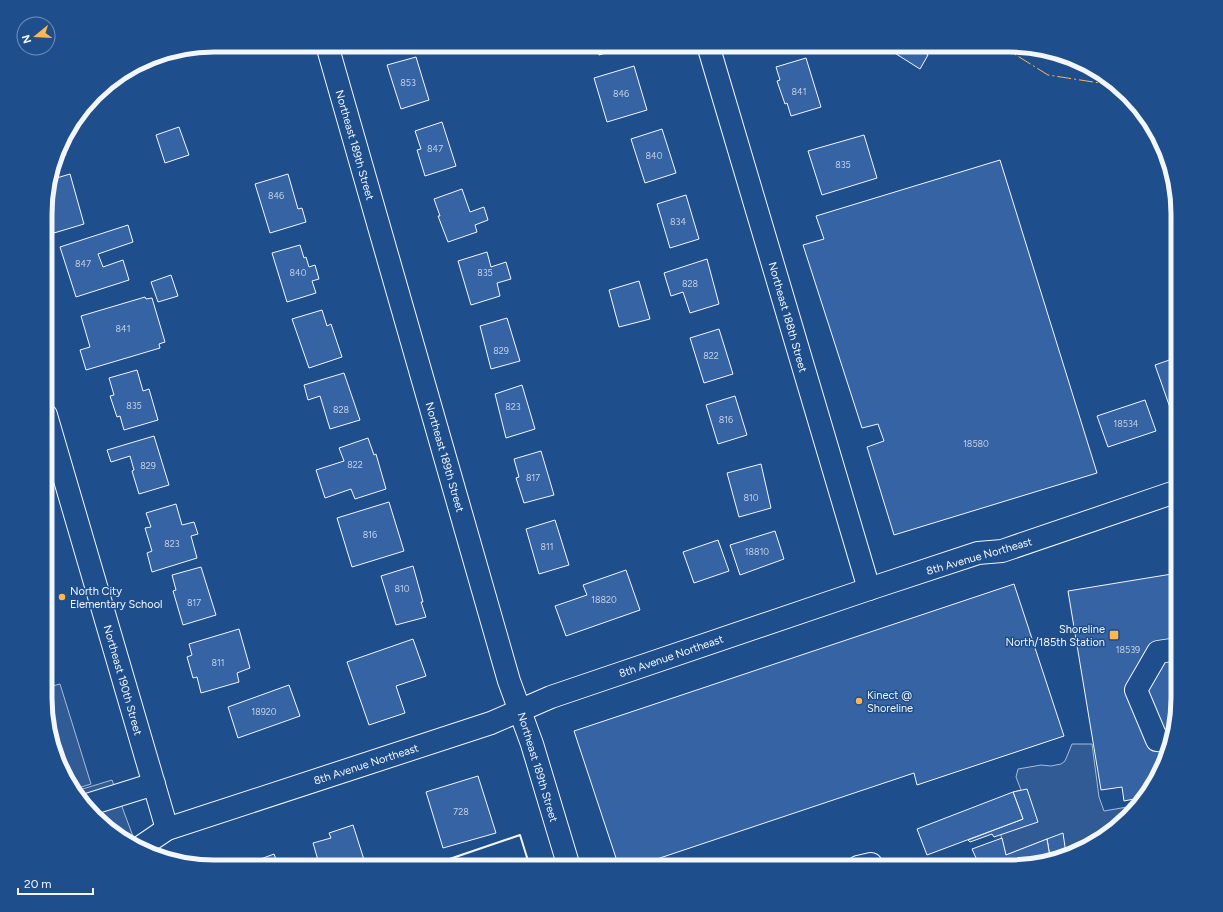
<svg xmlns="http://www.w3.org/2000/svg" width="1223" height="912" font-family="Figtree,sans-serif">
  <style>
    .parking { fill: #305b95; stroke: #a8bbd7 }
    .building { fill: #3563a3; stroke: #f2f6ff }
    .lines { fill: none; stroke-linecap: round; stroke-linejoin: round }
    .minor-casing { stroke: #f2f6ff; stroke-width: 24 }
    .minor { stroke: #1f4e8c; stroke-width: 22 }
    .wall { stroke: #f2f6ff; stroke-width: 2 }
    .power { stroke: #ffb74d; stroke-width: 1; stroke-dasharray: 14 3 2 3; stroke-linecap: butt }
    .poi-dot { fill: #ffb74d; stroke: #1f4e8c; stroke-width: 1.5 }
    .labels { text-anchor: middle; stroke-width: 3; stroke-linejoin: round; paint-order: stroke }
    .number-label { font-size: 9px; fill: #c3d1e8 }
    .street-label { font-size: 11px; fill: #f2f6ff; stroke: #1f4e8c }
    .poi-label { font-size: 11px; fill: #f2f6ff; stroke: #1f4e8c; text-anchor: start }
    .rim { fill: none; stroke: #f2f6ff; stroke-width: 5 }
  </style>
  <rect width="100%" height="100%" fill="#1f4e8c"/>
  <g class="parking">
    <path d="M60,684L91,784L75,789L62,773L45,710V688Z"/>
    <path d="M1072,744H1092L1099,797L1104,811L1139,805L1136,809L1095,841L1076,844L1077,851L1050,857L1047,839L1006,855L999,828L1023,819L1013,792L1021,790L1016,777L1018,769L1041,765L1051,766L1061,764L1065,761Z"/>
    <path d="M112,780L137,847L103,825L76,791Z"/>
  </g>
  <g class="building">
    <path d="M596,45H629V46L599,55Z"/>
    <path d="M882,45H914L928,55L920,69Z"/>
    <path d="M416,57L429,100L401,109L387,65Z"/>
    <path d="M806,58L821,107L791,116L787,103L785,104L777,81L780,80L776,67Z"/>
    <path d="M634,66L647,110L607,122L594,78Z"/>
    <path d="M442,122L456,166L425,176L417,150L421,149L415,131Z"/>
    <path d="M179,127L189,155L165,163L156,135Z"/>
    <path d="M662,129L676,173L645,183L631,139Z"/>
    <path d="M864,135L877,178L822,195L808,151Z"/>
    <path d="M62,144L66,155L58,158Z"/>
    <path d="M1000,160L1097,473L894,535L867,447L884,441L878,424L862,428L803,245L824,239L816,216Z"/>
    <path d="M70,174L84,224L54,233L46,207V191L50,180Z"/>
    <path d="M288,174L298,209L302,208L306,222L270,233L255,184Z"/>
    <path d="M462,189L470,212L484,207L488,220L475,225L477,232L448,242L438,216H440L434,199Z"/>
    <path d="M686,195L699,239L670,248L657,204Z"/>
    <path d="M128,225L133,242L98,254L103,267L123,260L129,280L76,297L60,247Z"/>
    <path d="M300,245L304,258L306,257L309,267L315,265L319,279L312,281L316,293L287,302L272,253Z"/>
    <path d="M487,252L491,267L506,262L511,279L497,283L500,296L471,305L458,261Z"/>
    <path d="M707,259L719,304L690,313L683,292L671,296L664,273Z"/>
    <path d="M171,275L178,296L158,302L151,282Z"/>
    <path d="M639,281L650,319L619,327L609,290Z"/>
    <path d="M145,297L146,299L152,298L165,342L159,344L160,348L86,370L80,350L90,347L81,316Z"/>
    <path d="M322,310L327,326L331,324L342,357L309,368L292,319Z"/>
    <path d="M507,318L520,361L491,369L480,326Z"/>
    <path d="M719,329L733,374L704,383L690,338Z"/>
    <path d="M1178,357V417L1174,419L1155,365Z"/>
    <path d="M137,370L143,391L149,389L158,420L124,430L120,416L117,417L110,396L114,395L109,378Z"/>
    <path d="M344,373L360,420L330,429L320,396L308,400L304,385Z"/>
    <path d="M522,385L535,429L506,438L495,394Z"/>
    <path d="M735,396L747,435L718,444L706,405Z"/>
    <path d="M1145,400L1156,431L1108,447L1097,416Z"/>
    <path d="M154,436L169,485L139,494L132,471L134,470L130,456L111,462L107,450Z"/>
    <path d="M368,438L374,455L376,454L386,489L355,499L351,489L325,498L316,470L344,461L339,448Z"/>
    <path d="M541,451L554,495L524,503L516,478L519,477L514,459Z"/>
    <path d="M761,464L771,508L739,517L727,473Z"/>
    <path d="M389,502L404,551L352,567L337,518Z"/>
    <path d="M176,504L182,525L194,522L198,534L191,536L197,558L152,572L147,553L152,551L145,528L151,527L146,513Z"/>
    <path d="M555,520L569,565L539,574L526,529Z"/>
    <path d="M775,531L784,559L740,575L730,545Z"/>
    <path d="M718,540L729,571L694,583L683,552Z"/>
    <path d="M413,566L423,602H421L426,617L396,625L381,576Z"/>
    <path d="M201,567L216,615L183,625L173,591L176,590L172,575Z"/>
    <path d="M626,570L640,610L566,636L555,606L587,595L583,585Z"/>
    <path d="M1178,573V710L1165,763L1144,797L1124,801L1122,787L1101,790L1068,591Z"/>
    <path d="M1014,584L1064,736L917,785L914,773L633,867H619L574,731Z"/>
    <path d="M239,629L250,668L237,673L239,682L201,693L197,677L193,678L187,657L192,655L189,644Z"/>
    <path d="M413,639L426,676L396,686L405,713L369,725L347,662Z"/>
    <path d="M289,685L300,716L238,738L228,707Z"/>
    <path d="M478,776L496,833L443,848L426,792Z"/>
    <path d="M1027,789L1038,822L994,837L992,834L970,842L968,840L1023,819L1013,792Z"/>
    <path d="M1013,792L1023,819L927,855L917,829Z"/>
    <path d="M353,825L366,866L320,867L313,843L331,838L329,833Z"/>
    <path d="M1063,833L1066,854L1050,857L1047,839Z"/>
    <path d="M1002,838L1006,855L1047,839L1050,857L1009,867H980L972,849Z"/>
    <path d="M1095,841L1084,850L1077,851L1076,844Z"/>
    <path d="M274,854L279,867H239Z"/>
  </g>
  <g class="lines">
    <defs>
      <g id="minor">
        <path d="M327,45L509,681L532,744L569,867"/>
        <path d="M708,45L869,589"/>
        <path d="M46,415L167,829"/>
        <path d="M1170,741L1157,740L1136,690L1158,652L1178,649"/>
        <path d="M87,805L154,784"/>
        <path d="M139,848L167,829L491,723L551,697L869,589L978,553L1002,551L1178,491"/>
        <path d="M858,867L871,864"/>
      </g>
    </defs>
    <use href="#minor" class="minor-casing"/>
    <use href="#minor" class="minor"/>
    <path class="wall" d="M426,867L520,835L530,867"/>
    <path class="power" d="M1000,45L1048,75L1119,86"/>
  </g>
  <g class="poi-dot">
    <circle cx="62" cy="597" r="4"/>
    <rect x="1109" y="630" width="10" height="10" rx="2"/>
    <circle cx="859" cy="701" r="4"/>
  </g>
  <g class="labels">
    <g class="number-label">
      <text x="408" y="86">853</text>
      <text x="799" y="95">841</text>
      <text x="621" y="97">846</text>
      <text x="435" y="152">847</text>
      <text x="654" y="159">840</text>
      <text x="843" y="168">835</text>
      <text x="276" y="199">846</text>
      <text x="678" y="225">834</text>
      <text x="83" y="267">847</text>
      <text x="298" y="276">840</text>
      <text x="485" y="276">835</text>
      <text x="690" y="287">828</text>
      <text x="123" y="332">841</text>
      <text x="501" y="354">829</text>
      <text x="711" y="359">822</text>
      <text x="134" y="409">835</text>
      <text x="513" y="410">823</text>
      <text x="341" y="413">828</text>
      <text x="726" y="423">816</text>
      <text x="1126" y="427">18534</text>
      <text x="976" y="447">18580</text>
      <text x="355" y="468">822</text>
      <text x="148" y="469">829</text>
      <text x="533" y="481">817</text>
      <text x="751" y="501">810</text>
      <text x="370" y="538">816</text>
      <text x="172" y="547">823</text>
      <text x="547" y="550">811</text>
      <text x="757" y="555">18810</text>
      <text x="402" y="592">810</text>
      <text x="604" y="603">18820</text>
      <text x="194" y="606">817</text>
      <text x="1128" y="653">18539</text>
      <text x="218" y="666">811</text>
      <text x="264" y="715">18920</text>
      <text x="461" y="815">728</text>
    </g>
    <g class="street-label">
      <text transform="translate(355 145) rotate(74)" y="4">Northeast 189th Street</text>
      <text transform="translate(788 317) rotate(74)" y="4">Northeast 188th Street</text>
      <text transform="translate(445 457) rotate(74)" y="4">Northeast 189th Street</text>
      <text transform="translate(979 556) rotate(-16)" y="4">8th Avenue Northeast</text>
      <text transform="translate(671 656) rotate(-19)" y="4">8th Avenue Northeast</text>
      <text transform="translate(123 680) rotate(74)" y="4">Northeast 190th Street</text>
      <text transform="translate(366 764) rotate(-18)" y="4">8th Avenue Northeast</text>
      <text transform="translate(538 767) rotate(73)" y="4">Northeast 189th Street</text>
    </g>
    <g class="poi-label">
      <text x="70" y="595">North City<tspan x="70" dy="13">Elementary School</tspan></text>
      <text x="1105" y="633" text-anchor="end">Shoreline<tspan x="1105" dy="13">North/185th Station</tspan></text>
      <text x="867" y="699">Kinect @<tspan x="867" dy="13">Shoreline</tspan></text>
    </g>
  </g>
  <path d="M0 0H1223V912H0ZM214 52H1009A162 162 0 0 1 1171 214V698A162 162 0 0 1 1009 860H214A162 162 0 0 1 52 698V214A162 162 0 0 1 214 52Z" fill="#1f4e8c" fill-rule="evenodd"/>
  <path class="rim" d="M214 52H1009A162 162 0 0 1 1171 214V698A162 162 0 0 1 1009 860H214A162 162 0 0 1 52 698V214A162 162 0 0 1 214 52Z"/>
  <g transform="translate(36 36) rotate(252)"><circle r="19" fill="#1f4e8c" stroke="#7391ba"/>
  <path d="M0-3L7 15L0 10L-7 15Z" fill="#ffb74d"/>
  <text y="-6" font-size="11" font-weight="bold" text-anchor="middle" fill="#f2f6ff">N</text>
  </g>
  <path d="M18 888v6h75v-6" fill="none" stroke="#f2f6ff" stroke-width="2"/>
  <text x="24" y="888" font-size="12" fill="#f2f6ff" stroke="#1f4e8c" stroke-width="3" paint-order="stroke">20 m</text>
</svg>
